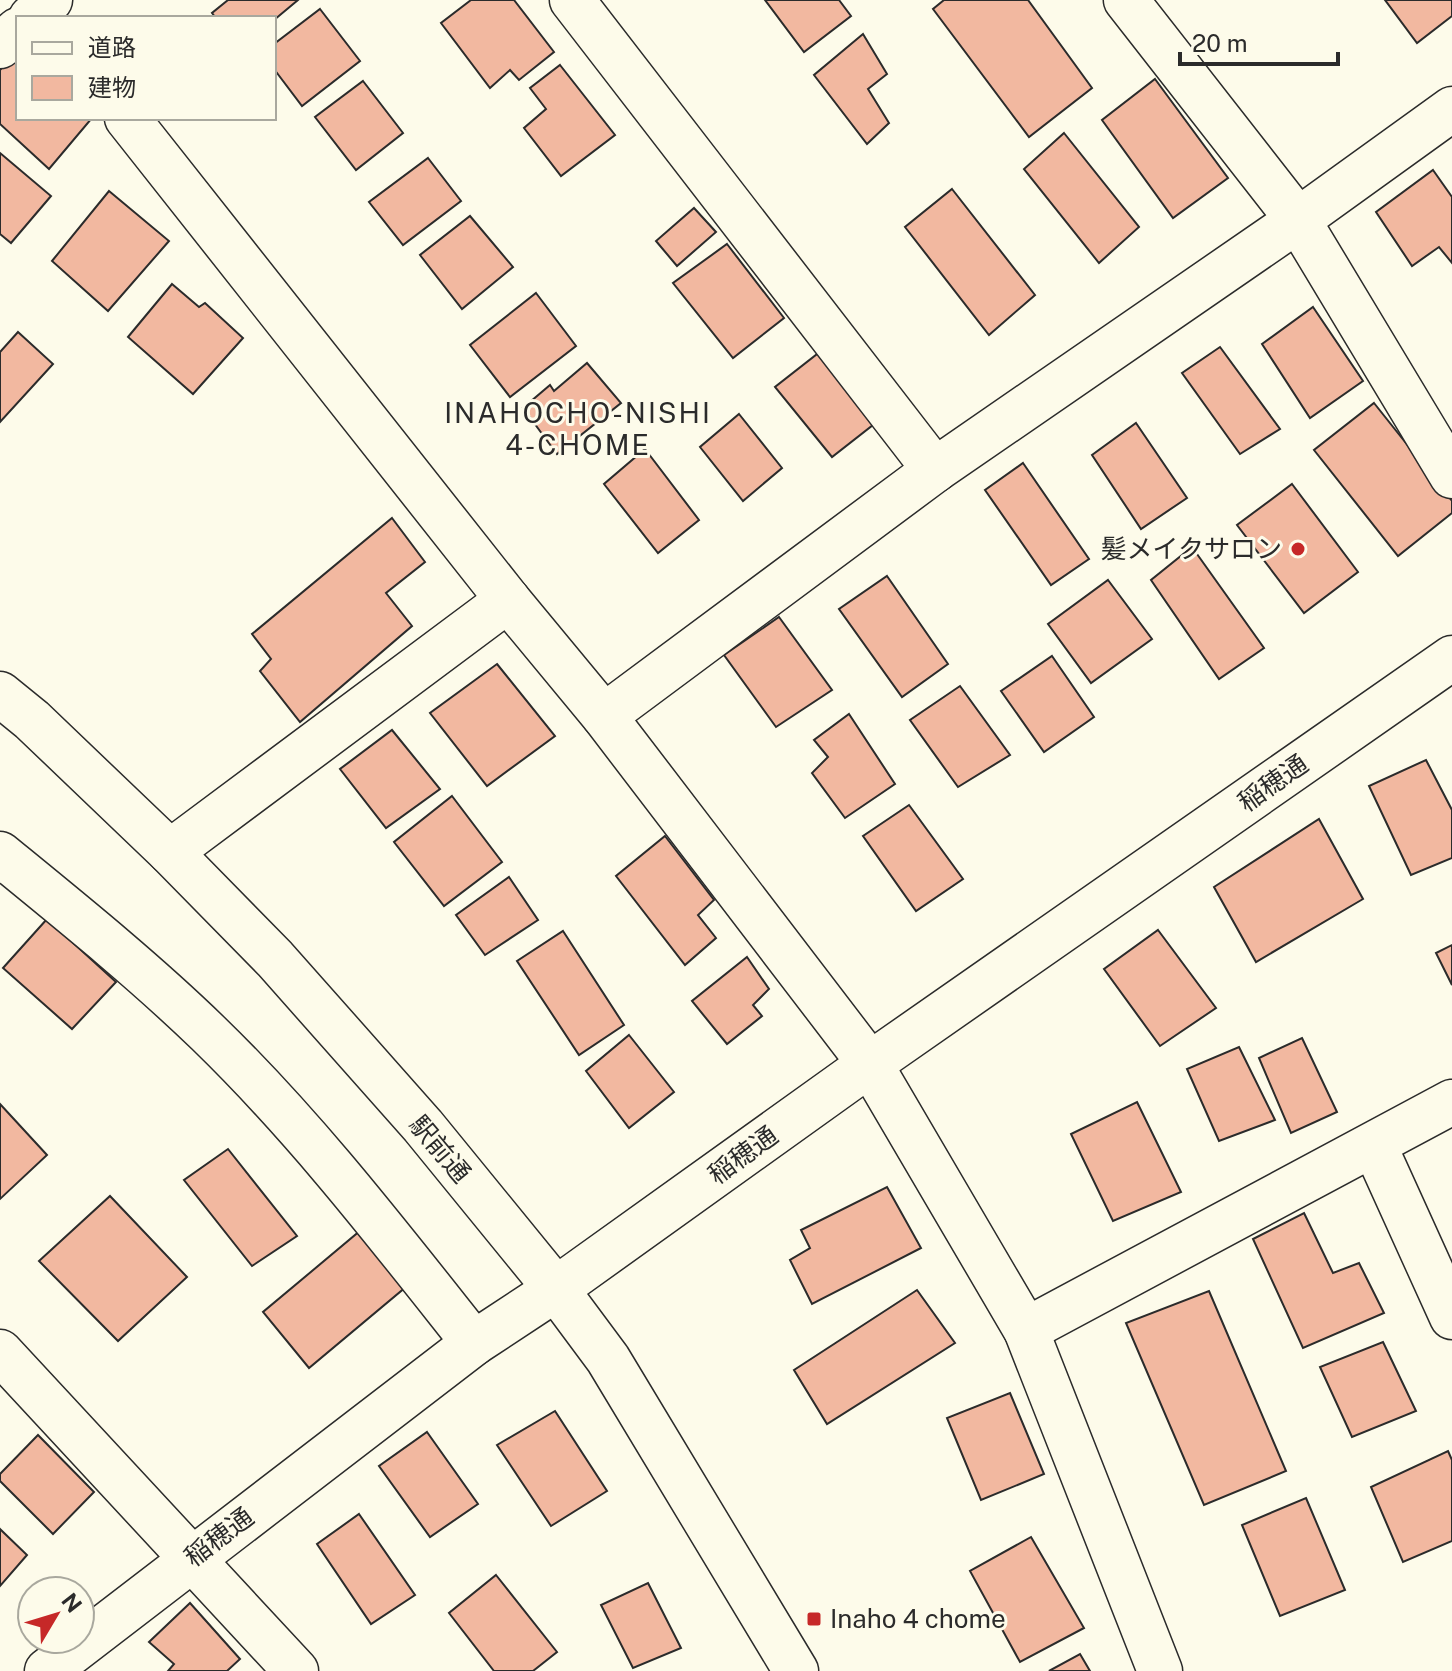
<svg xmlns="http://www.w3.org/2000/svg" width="1452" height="1671" font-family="'Public Sans','Noto Sans JP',sans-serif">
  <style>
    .building { fill: #f2b8a0; stroke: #2b2b2b; stroke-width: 2 }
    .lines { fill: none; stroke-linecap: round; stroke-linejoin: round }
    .minor-casing { stroke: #2b2b2b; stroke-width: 47 }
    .tertiary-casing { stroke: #2b2b2b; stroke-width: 47 }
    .minor { stroke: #fdfbea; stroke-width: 44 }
    .tertiary { stroke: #fdfbea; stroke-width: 44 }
    .poi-dot { fill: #c62828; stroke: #fdfbea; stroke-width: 3 }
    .labels { text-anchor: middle; stroke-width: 6; stroke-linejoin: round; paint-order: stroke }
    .poi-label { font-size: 26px; fill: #2b2b2b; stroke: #fdfbea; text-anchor: end }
    .street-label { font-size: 26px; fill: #2b2b2b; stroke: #fdfbea }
    .neighbourhood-label { font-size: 28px; letter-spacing: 2px; fill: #2b2b2b; stroke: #fdfbea }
  </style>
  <rect width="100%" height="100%" fill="#fdfbea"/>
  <g class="building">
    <path d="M228,0H298L274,20L216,18L212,13Z"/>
    <path d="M471,0H514L554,52L519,80L510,70L490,88L441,23Z"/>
    <path d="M765,0H839L851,16L804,52Z"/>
    <path d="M944,0H1028L1092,88L1029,137L933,9Z"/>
    <path d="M1385,0H1452V16L1417,43Z"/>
    <path d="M320,9L360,61L302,106L274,69V44Z"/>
    <path d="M863,34L887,74L868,89L889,123L867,144L814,75Z"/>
    <path d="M17,49L18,118H92L49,169L0,124V70Z"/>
    <path d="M560,65L615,135L561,176L524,128L546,109L530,88Z"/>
    <path d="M1155,79L1228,178L1173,218L1102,120Z"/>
    <path d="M363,81L403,133L356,170L315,117Z"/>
    <path d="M1064,133L1139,227L1099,263L1024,169Z"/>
    <path d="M0,153L51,196L11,243L0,234Z"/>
    <path d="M428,158L461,201L403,245L369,202Z"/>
    <path d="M1433,170L1452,197V263L1439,247L1412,266L1376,212Z"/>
    <path d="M952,189L1035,295L989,335L905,227Z"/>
    <path d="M109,191L169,241L108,311L52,261Z"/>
    <path d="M694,208L716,232L677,266L656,241Z"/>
    <path d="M470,216L513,267L462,309L420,255Z"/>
    <path d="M727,244L784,318L733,358L673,283Z"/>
    <path d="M172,284L199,307L205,303L243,338L193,394L128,337Z"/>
    <path d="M536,293L576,346L510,397L470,345Z"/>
    <path d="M1313,307L1363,381L1310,418L1262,344Z"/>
    <path d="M18,332L53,364L0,422V352Z"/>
    <path d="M1220,347L1280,429L1240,454L1182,373Z"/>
    <path d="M821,351L878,421L832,457L775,387Z"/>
    <path d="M587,363L621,403L557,454L523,408L550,385L554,391Z"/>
    <path d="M1374,403L1452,501V513L1398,556L1314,450Z"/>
    <path d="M739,414L782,468L743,501L700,447Z"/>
    <path d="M1136,423L1187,498L1141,529L1092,455Z"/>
    <path d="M645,449L699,520L658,553L604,484Z"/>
    <path d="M1023,463L1089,559L1051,585L985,490Z"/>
    <path d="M1292,484L1358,572L1304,613L1237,525Z"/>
    <path d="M392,518L425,562L386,593L412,626L300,722L260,671L271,659L252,634Z"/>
    <path d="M1192,547L1264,648L1219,679L1151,580Z"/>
    <path d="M887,576L948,664L902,697L839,609Z"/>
    <path d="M1108,580L1152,639L1091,683L1048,624Z"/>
    <path d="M779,617L832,690L776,727L724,655Z"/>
    <path d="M1052,656L1094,717L1044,752L1001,691Z"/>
    <path d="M497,664L555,736L487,786L430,713Z"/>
    <path d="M960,686L1010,755L958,787L910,720Z"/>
    <path d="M849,714L895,784L845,818L812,773L828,757L814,740Z"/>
    <path d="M392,730L440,789L386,828L340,769Z"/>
    <path d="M1426,760L1452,810V858L1411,875L1369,786Z"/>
    <path d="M452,796L502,862L444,906L394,842Z"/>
    <path d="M909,805L963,879L916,911L863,836Z"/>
    <path d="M1319,819L1363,899L1256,962L1214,887Z"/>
    <path d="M665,836L714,900L698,915L716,938L685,965L616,876Z"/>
    <path d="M509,877L538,920L485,955L456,915Z"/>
    <path d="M47,919L116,982L72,1029L3,968Z"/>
    <path d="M1158,930L1216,1008L1160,1046L1104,969Z"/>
    <path d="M563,931L624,1025L579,1055L517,961Z"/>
    <path d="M1452,945V985L1436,953Z"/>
    <path d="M747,957L769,989L753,1005L762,1016L727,1044L692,1001Z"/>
    <path d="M629,1035L674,1092L629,1128L586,1071Z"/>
    <path d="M1302,1038L1337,1112L1291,1133L1259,1058Z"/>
    <path d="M1239,1047L1275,1120L1219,1141L1187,1069Z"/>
    <path d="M1137,1102L1181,1192L1113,1221L1071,1134Z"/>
    <path d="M0,1104L47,1155L0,1199Z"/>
    <path d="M228,1149L297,1236L252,1266L184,1180Z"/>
    <path d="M887,1187L921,1248L812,1304L790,1260L810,1248L801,1230Z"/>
    <path d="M110,1196L187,1277L118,1341L39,1261Z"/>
    <path d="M1304,1213L1333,1273L1359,1263L1384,1313L1303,1348L1253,1239Z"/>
    <path d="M361,1230L407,1286L309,1368L263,1312Z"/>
    <path d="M917,1290L955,1343L827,1424L794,1370Z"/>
    <path d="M1209,1291L1286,1471L1204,1505L1126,1323Z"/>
    <path d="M1383,1342L1416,1411L1352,1437L1320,1367Z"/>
    <path d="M1010,1393L1044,1474L981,1500L947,1418Z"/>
    <path d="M555,1411L607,1491L551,1526L497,1445Z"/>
    <path d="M427,1432L478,1504L430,1537L379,1466Z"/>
    <path d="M38,1435L94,1492L53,1534L0,1481V1474Z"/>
    <path d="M1448,1451L1452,1460V1541L1403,1562L1371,1487Z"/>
    <path d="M1306,1498L1345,1590L1280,1616L1242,1525Z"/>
    <path d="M359,1514L415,1595L371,1624L317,1544Z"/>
    <path d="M0,1529L27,1555L0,1586Z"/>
    <path d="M1031,1537L1084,1628L1020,1662L970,1571Z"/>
    <path d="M496,1575L557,1652L533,1671H494L449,1613Z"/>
    <path d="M648,1583L681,1648L633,1668L601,1605Z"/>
    <path d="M190,1603L240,1659L227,1671H168L174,1664L149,1642Z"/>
    <path d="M1080,1654L1090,1671H1049Z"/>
  </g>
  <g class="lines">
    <defs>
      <g id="minor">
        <path d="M572,0L935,470"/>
        <path d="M1126,0L1298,220L1452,476"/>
        <path d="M31,18L50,0"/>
        <path d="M0,46L18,30"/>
        <path d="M127,118L508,600L604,716L870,1064L1026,1330L1160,1671"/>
        <path d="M604,716L935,470L1298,220L1452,109"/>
        <path d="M170,852L508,600"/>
        <path d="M0,854C71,912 143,970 208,1033C306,1128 389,1236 474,1343"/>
        <path d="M1374,1145L1452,1317"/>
        <path d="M1026,1330L1452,1102"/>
        <path d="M0,1352L296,1671"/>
      </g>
      <g id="tertiary">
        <path d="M0,694L32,720L170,852L275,959L423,1126L556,1289L608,1359L796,1671"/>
        <path d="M47,1671L474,1343L556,1289L870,1064L1452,658"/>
      </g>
    </defs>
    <use href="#minor" class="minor-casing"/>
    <use href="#tertiary" class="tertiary-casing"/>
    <use href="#minor" class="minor"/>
    <use href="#tertiary" class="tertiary"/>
  </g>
  <g class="poi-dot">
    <circle cx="1298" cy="549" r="8"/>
    <rect x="806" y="1611" width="16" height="16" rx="4"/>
  </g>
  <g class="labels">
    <g class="poi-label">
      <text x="1282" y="558">髪メイクサロン</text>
      <text x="830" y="1628" text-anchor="start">Inaho 4 chome</text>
    </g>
    <g class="street-label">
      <text transform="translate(1273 783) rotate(-35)" y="9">稲穂通</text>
      <text transform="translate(440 1149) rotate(50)" y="9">駅前通</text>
      <text transform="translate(743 1155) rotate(-36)" y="9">稲穂通</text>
      <text transform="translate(219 1537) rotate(-37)" y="9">稲穂通</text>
    </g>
    <g class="neighbourhood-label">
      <text x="578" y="423">INAHOCHO-NISHI<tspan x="578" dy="32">4-CHOME</tspan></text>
    </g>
  </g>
  <rect x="16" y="16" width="260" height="104" fill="#fdfbea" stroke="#a9a89e" stroke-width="2"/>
  <rect x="32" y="42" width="40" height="12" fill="#fdfbea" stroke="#a9a89e" stroke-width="2"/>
  <text x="88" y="56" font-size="24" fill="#2b2b2b">道路</text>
  <rect x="32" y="76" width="40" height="24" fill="#f2b8a0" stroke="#a9a89e" stroke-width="2"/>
  <text x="88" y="96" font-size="24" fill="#2b2b2b">建物</text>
  <g transform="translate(56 1615) rotate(52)"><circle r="38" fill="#fdfbea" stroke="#a9a89e" stroke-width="2"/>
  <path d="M0-6L14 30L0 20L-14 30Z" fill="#c62828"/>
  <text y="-12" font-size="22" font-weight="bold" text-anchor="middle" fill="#2b2b2b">N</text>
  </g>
  <path d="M1180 52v12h158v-12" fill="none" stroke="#2b2b2b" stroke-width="4"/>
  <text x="1192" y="52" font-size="24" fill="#2b2b2b" stroke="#fdfbea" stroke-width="6" paint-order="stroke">20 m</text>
</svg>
